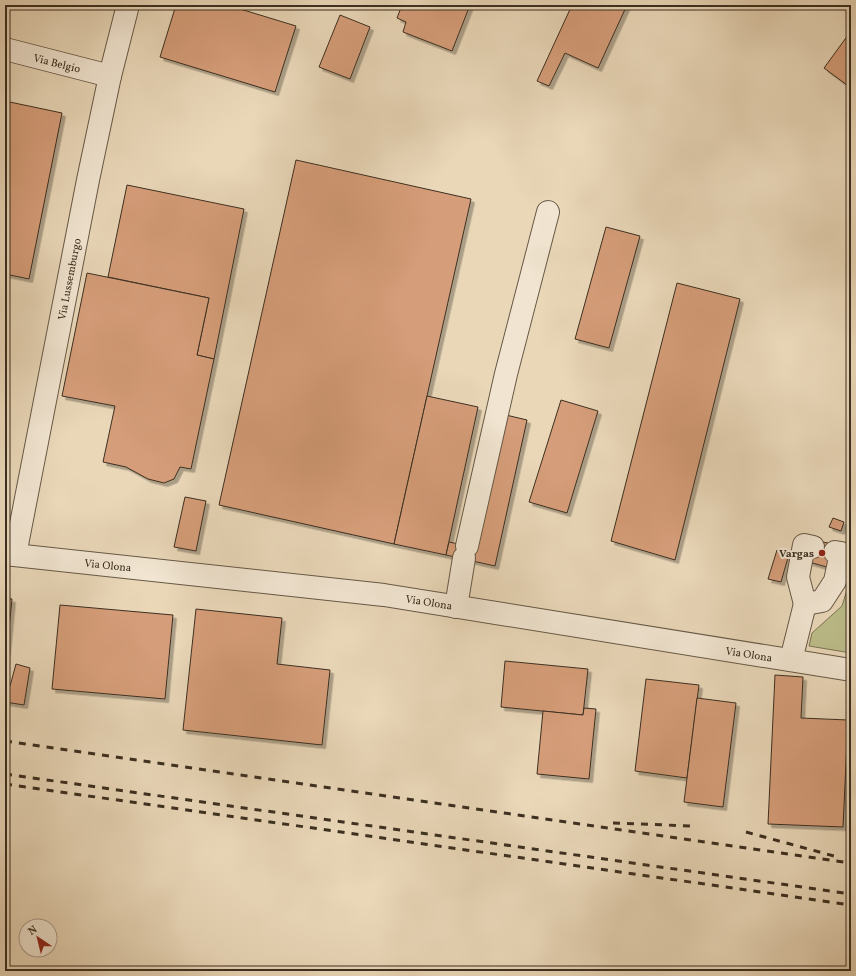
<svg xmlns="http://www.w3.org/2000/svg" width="856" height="976" font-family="Vollkorn,serif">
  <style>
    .green { fill: #bcbd8a; stroke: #7c7655 }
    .building { fill: #d59d79; stroke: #3c2f20; filter: url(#shadow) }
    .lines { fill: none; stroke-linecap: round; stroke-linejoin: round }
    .minor-casing { stroke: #675946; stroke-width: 24 }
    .path { stroke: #3c2f20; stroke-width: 2.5; stroke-dasharray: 3 2; stroke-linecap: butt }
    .minor { stroke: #f1e5d1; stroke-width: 22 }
    .rail { stroke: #3c2f20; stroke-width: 3; stroke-dasharray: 7 7; stroke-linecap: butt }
    .poi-dot { fill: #8f2418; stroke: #f1e5d1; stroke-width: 1.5 }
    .labels { text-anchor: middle; stroke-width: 4; stroke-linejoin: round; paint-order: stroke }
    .street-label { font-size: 11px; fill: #3c2f20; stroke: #f1e5d1 }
    .poi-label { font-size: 11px; font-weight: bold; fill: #3c2f20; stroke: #f1e5d1; text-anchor: end }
  </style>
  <defs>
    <filter id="shadow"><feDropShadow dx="3.5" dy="3.5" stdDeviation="0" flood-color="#0004"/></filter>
  </defs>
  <rect width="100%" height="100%" fill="#e9d7b8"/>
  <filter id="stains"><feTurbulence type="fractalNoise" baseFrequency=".005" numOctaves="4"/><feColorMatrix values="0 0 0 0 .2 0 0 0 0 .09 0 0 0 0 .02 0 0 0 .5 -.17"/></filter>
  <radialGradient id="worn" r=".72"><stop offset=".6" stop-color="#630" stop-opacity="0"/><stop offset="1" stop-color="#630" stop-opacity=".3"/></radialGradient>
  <path class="green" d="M851,577V653L809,646L812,633L842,606Z"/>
  <g class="building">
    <path d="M176,5H227L296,26L275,92L160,57Z"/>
    <path d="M402,5H470L452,51L403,32L406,22L397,18Z"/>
    <path d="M572,5H627L598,68L565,53L549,86L537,81Z"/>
    <path d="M340,15L370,27L350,79L319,67Z"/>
    <path d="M851,31V88L824,68Z"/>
    <path d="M5,101L62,113L29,279L5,274Z"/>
    <path d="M296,160L471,199L394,544L219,505Z"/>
    <path d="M127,185L244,209L214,359L197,355L209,298L108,277Z"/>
    <path d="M606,227L640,236L609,348L575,339Z"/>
    <path d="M87,273L209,298L197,355L214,359L191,469L180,467L174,479L164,483L148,479L126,467L103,462L115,406L62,396Z"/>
    <path d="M677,283L740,299L675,560L611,541Z"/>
    <path d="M427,396L478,407L446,555L394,544Z"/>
    <path d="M561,400L598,411L567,513L529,502Z"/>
    <path d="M506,415L527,420L495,566L446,555L449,542L477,548Z"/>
    <path d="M185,497L206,501L196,551L174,547Z"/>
    <path d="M833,518L844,522L841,531L829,527Z"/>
    <path d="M815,540L836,545L830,568L809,562Z"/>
    <path d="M777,550L789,554L781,582L768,579Z"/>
    <path d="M5,598L12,599L5,670Z"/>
    <path d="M60,605L173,615L165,699L52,689Z"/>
    <path d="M196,609L282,618L277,664L330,670L322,745L183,730Z"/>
    <path d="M505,661L588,669L583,715L501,707Z"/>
    <path d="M16,664L30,668L24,705L5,702V686H10Z"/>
    <path d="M775,675L803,677L801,718L848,720L843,827L768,824Z"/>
    <path d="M646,679L699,685L687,778L635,771Z"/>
    <path d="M697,698L736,703L723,807L684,802Z"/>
    <path d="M584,708L596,709L589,779L537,774L543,711L583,715Z"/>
  </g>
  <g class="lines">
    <defs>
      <g id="minor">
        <path d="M5,49L110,76"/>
        <path d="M467,546L506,374L548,212"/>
        <path d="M813,547L804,545L798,577L805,604L822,601L835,581L841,553L835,552"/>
        <path d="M5,554L384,595L851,670"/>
        <path d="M15,555L88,180L110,76L128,5"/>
        <path d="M456,607L464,558"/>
        <path d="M791,660L805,604"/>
      </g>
    </defs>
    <use href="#minor" class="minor-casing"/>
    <path class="path" d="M838,5L851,14"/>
    <use href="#minor" class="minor"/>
    <g class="rail">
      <path d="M5,741L851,863"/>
      <path d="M5,774L851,894"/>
      <path d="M5,784L851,905"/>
      <path d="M613,823L692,826"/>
      <path d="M746,832L834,856"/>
    </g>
  </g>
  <circle class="poi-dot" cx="822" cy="553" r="4"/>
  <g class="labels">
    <g class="street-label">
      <text transform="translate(57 63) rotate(14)" y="4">Via Belgio</text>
      <text transform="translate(69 279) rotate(-79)" y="4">Via Lussemburgo</text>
      <text transform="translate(108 565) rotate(6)" y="4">Via Olona</text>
      <text transform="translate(429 602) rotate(9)" y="4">Via Olona</text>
      <text transform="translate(749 654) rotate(9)" y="4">Via Olona</text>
    </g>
    <g class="poi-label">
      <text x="814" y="557">Vargas</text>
    </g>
  </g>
  <rect width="856" height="976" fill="none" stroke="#e9d7b8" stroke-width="20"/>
  <rect x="6" y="6" width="844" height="964" fill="none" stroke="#3c2f20" stroke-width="2"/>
  <rect x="10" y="10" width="836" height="956" fill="none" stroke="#3c2f20"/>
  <g transform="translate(38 938) rotate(325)"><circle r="19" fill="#f1e5d1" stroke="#a99c8a"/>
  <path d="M0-3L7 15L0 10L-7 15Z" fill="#8f2418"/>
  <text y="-6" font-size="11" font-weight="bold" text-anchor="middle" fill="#3c2f20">N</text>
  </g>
  <rect width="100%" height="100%" filter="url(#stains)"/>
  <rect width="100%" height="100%" fill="url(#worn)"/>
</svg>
